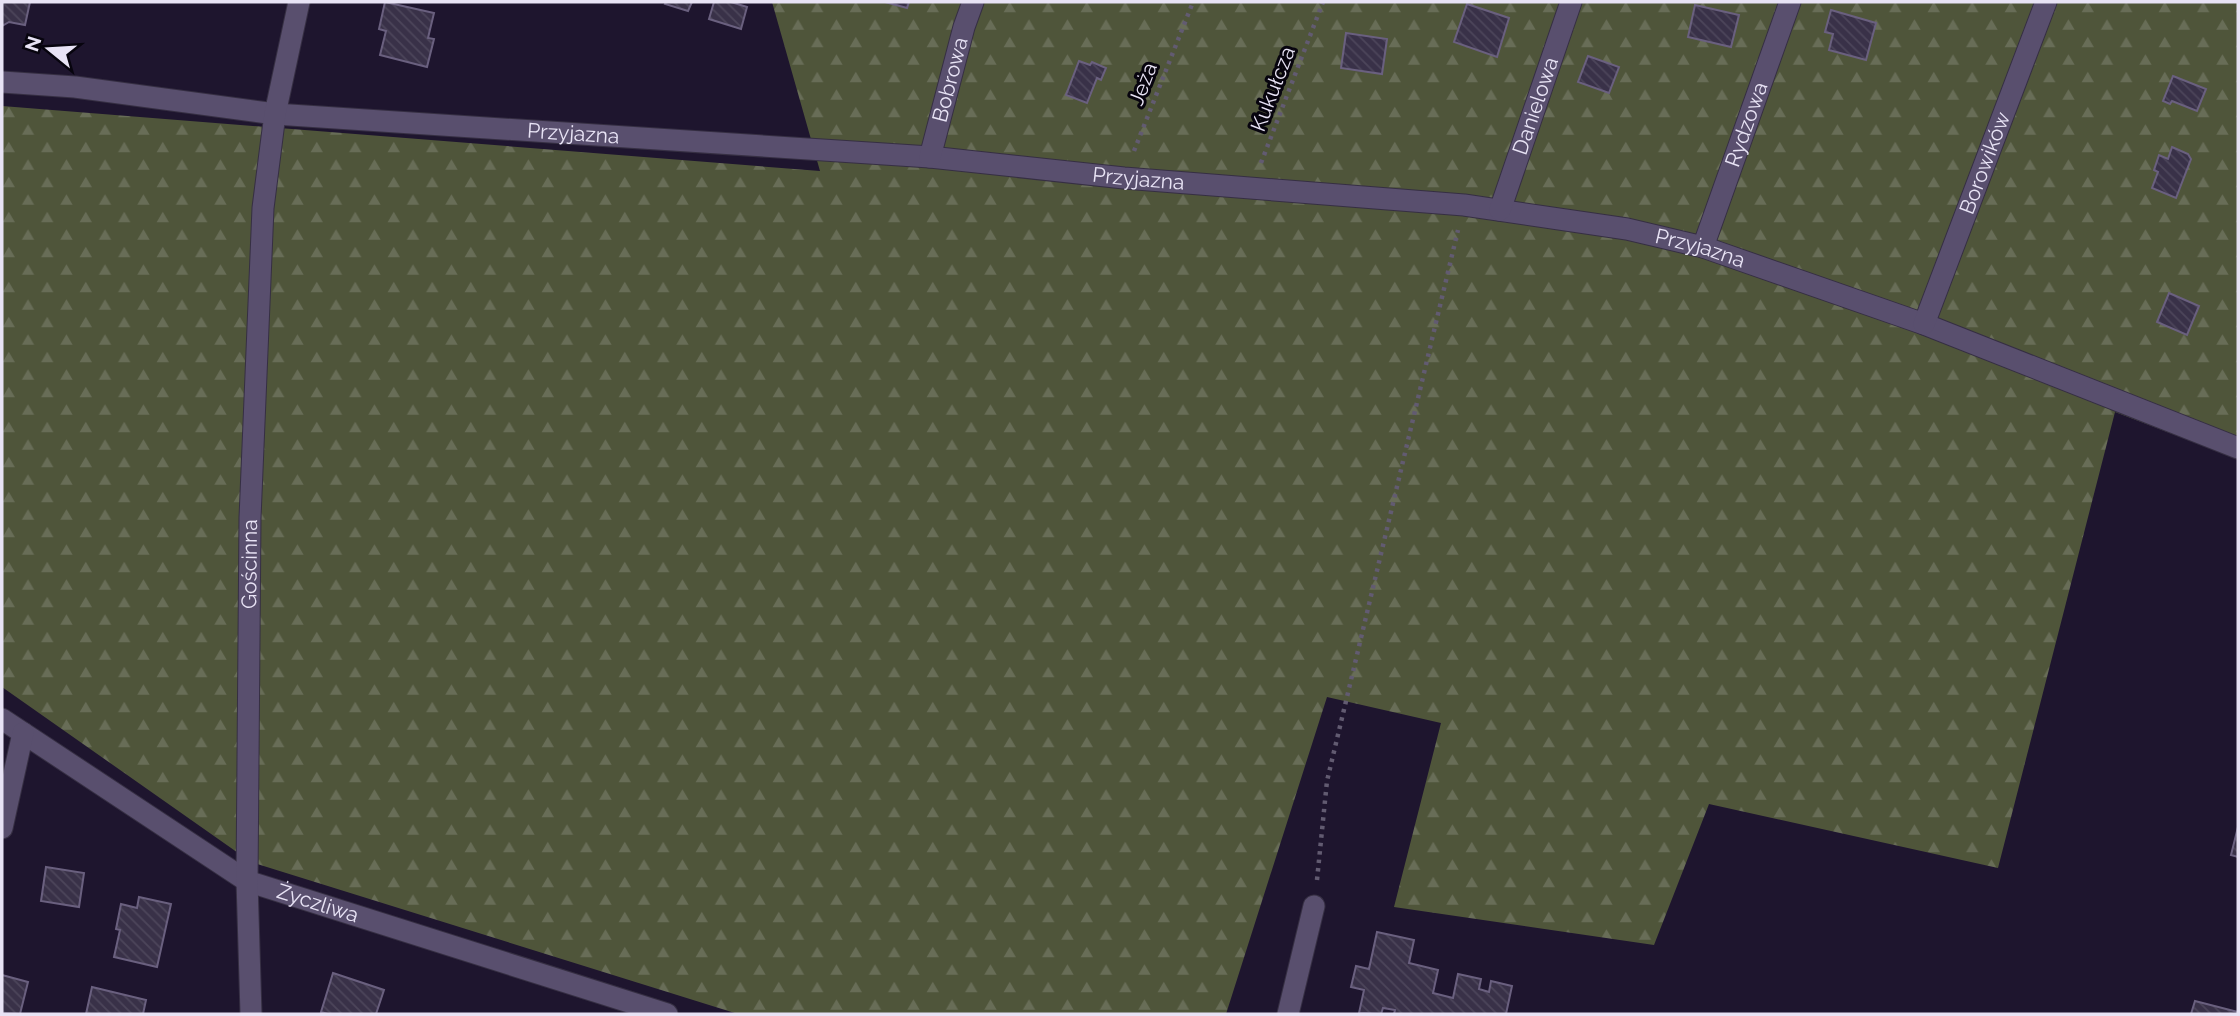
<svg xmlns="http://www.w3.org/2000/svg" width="2240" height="1016" font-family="Raleway,sans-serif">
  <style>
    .forest { fill: url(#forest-firs) }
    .building { fill: url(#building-back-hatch); stroke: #6a607f; stroke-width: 2 }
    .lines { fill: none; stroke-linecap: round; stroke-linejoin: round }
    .minor-casing { stroke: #362f43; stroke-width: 23 }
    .path { stroke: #625b71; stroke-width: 4.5; stroke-dasharray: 3.5 5; stroke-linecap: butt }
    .minor { stroke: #594f6e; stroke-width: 21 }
    .labels { text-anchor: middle; stroke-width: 6; stroke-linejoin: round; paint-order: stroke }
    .street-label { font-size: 21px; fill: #e8e3f5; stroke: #07040e }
  </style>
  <defs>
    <pattern id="forest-firs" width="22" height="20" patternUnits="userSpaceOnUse" patternTransform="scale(1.75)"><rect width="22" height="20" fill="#4f553a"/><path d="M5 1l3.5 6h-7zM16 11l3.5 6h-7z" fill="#686d57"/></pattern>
    <pattern id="building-back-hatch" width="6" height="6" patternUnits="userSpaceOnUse" patternTransform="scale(1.75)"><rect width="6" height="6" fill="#393148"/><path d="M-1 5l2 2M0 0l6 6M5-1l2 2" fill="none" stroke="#4c455a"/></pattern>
  </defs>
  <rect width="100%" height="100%" fill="#1e152e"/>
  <path class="forest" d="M772,2H2238V459L2115,412L1998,868L1709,804L1654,945L1394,907L1441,723L1327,697L1226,1014H738L251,862L2,687V106L820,171Z"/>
  <g class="building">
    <path d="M2,2H30L25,25L9,22L2,26Z"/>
    <path d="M385,2L434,13L428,38L434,39L427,67L380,55L386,31L379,29Z"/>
    <path d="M666,2H692L688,11L665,4Z"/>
    <path d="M714,2H731L747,7L741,29L709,19Z"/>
    <path d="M885,2H909L907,8Z"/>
    <path d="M1467,4L1509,18L1497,57L1454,42Z"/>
    <path d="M1695,5L1739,15L1731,47L1688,37Z"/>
    <path d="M1831,10L1876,23L1866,60L1829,50L1833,34L1825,32Z"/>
    <path d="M1346,33L1387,39L1382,74L1341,68Z"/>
    <path d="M1588,56L1619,67L1609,93L1578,82Z"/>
    <path d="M1079,61L1090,65L1092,62L1106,68L1101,80L1097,78L1087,103L1066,95Z"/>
    <path d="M2173,76L2206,89L2197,111L2172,101L2170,104L2163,101Z"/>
    <path d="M2172,147L2188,154L2191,159L2176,198L2152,188L2158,172L2154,170L2159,155L2168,159Z"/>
    <path d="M2169,293L2199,306L2187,335L2157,322Z"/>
    <path d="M2238,827V857L2231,855Z"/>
    <path d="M46,867L84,873L79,907L41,901Z"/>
    <path d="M139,897L171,904L157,967L114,957L120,930L116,929L121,904L137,908Z"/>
    <path d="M1377,932L1414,940L1409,963L1438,970L1433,993L1453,998L1458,974L1481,979L1479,989L1489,992L1491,981L1512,986L1506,1014H1394L1395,1010L1383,1008L1381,1014L1359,1013L1364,990L1351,987L1356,966L1369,969Z"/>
    <path d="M333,973L384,990L376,1014H328L321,1012Z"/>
    <path d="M2,975L28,982L20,1014L2,1013Z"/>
    <path d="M92,987L146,1000L143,1014H86Z"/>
    <path d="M2195,1001L2238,1012V1014H2191Z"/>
  </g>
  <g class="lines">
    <defs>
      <g id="minor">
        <path id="s1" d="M2,82L75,87L275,114L930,157L1124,178L1464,205L1627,229L1703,247L1924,324L2238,448"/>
        <path id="s2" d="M930,157L964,27L973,2"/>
        <path id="s3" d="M1500,210L1571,2"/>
        <path id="s4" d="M1703,247L1790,2"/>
        <path id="s5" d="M1924,324L2046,2"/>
        <path id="s6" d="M2,719L247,881L667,1014"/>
        <path d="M2,828L23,733"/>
        <path id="s7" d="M251,1014L247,881L250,518L263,208L275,114L299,2"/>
        <path d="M1288,1014L1314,906"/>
      </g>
    </defs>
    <use href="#minor" class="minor-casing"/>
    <g class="path">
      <path d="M1134,151L1193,2"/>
      <path d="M1261,163L1323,2"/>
      <path d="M1317,880L1327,781L1458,230"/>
    </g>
    <use href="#minor" class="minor"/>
  </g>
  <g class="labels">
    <g class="street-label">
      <text dy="7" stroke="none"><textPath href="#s2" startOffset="80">Bobrowa</textPath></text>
      <text transform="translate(1143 84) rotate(-69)" y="7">Jeża</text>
      <text transform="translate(1273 89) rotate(-69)" y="7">Kukułcza</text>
      <text dy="7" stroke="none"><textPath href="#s3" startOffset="110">Danielowa</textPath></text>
      <text dy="7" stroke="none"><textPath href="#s4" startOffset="130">Rydzowa</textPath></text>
      <text dy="7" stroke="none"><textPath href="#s1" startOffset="574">Przyjazna</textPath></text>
      <text dy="7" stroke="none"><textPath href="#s5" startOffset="172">Borowików</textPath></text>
      <text dy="7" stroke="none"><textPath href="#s1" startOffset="1141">Przyjazna</textPath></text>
      <text dy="7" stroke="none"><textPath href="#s1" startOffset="1708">Przyjazna</textPath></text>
      <text dy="7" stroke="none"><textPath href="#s7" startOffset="450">Gościnna</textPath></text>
      <text dy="7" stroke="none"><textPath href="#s6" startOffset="368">Życzliwa</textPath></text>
    </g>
  </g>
  <rect width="2240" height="1016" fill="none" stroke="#e8e3f5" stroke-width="7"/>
  <g transform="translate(49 49) rotate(288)" stroke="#07040e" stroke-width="5" paint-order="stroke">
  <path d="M0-5L12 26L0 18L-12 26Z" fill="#e8e3f5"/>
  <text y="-10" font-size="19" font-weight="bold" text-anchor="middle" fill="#e8e3f5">N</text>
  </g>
</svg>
